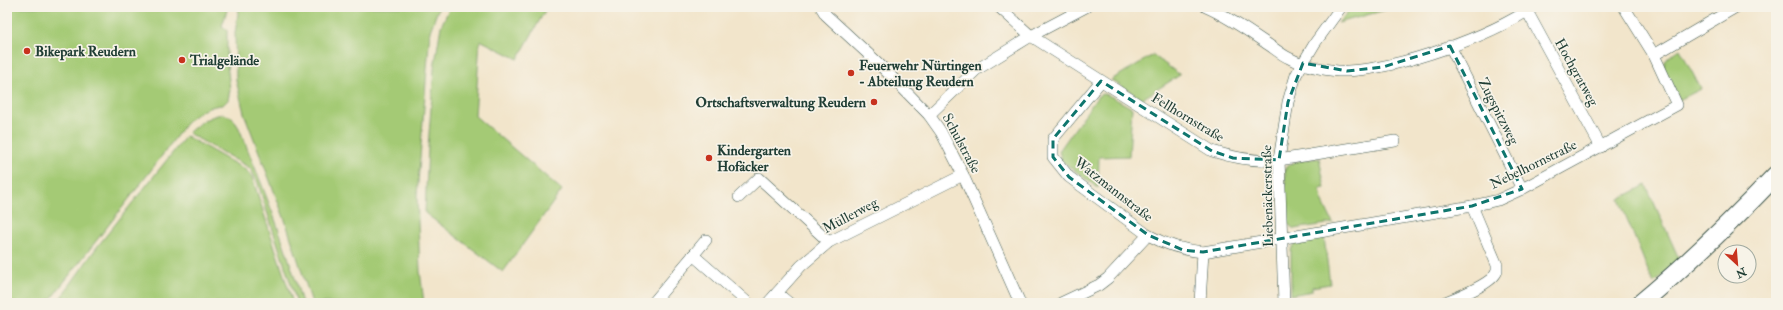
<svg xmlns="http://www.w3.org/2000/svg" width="1783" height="310" font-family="'IM FELL Double Pica',serif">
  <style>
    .green { fill: #a4ca74; stroke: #628454 }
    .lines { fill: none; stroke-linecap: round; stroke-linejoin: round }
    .minor-casing { stroke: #3f564b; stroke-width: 12 }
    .primary-casing { stroke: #3f564b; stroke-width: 20 }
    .minor { stroke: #fff; stroke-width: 11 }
    .primary { stroke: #fff; stroke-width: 18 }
    .marked { fill: none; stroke: #0f766e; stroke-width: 3; stroke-dasharray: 8 5; stroke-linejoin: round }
    .poi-dot { fill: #c8321e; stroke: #f7f3e8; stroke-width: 1.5 }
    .labels { text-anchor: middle; stroke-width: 3.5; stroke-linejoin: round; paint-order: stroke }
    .poi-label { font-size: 14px; font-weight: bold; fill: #1f3d34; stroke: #f7f3e8; text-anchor: start }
    .street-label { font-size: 14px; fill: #1f3d34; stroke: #f7f3e8 }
  </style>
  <rect width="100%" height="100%" fill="#f7f3e8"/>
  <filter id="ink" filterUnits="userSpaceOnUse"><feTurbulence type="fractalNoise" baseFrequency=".025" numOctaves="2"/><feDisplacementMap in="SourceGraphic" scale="8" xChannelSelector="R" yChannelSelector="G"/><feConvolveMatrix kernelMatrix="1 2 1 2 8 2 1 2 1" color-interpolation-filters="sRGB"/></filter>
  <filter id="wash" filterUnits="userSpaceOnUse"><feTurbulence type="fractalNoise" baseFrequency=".012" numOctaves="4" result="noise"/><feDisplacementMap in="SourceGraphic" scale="16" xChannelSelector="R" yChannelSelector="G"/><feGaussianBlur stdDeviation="0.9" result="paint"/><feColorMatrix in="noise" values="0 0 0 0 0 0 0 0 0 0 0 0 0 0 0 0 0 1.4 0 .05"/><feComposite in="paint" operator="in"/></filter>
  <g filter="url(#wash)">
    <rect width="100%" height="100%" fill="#f2e5cb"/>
    <g class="green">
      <path d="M7,7H228L222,26L227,30V63L230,90L228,100L223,105C209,105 192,115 184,126C141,185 95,242 50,300L45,303H7Z"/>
      <path d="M239,7H439L430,31L417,196L420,271L424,303H312L285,220L244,113L236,80L235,33Z"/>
      <path d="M450,7H547L518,59L480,40L475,116L562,190L503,272L425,213L428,147L434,69L441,26Z"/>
      <path d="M1352,7H1396L1338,23Z"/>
      <path d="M1680,49L1701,89L1679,100L1664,68C1664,58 1672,55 1680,49Z"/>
      <path d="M1153,55L1180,75L1142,99L1111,80Z"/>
      <path d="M1102,94L1108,95L1132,108L1129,156L1099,157L1098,188L1062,161L1059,151L1098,96Z"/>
      <path d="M223,114L232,117L239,128C262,185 286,243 302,303H297L257,181L250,168L188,133C199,123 208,116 223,114Z"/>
      <path d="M186,136L246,170L252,177L293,303H57L97,247Z"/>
      <path d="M1319,158L1325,188L1320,189L1322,200L1333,223L1294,229L1289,225L1286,221L1285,170C1290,159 1309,160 1319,158Z"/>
      <path d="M1646,185L1680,261L1653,283L1619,199Z"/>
      <path d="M1324,237L1330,284L1312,287V291L1291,295V250C1295,238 1313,239 1324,237Z"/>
    </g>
  </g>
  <g filter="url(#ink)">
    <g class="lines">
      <defs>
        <g id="minor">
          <path d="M821,7L826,15L877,62L929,115L941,132L963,175L1020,303"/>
          <path d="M999,7L1031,36L1212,151C1234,158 1255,162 1279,160L1395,141"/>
          <path d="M1206,7C1229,17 1248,31 1269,45C1275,49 1282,55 1289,58C1303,66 1332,72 1348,71C1401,68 1489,37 1533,7"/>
          <path d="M1527,11L1601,147"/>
          <path d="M1450,46L1522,189"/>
          <path d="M1654,55L1736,7"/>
          <path d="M1101,81L1053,139V157L1069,177L1148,235C1166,245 1183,250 1203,252L1472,206L1498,200L1522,189L1677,105L1654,55L1624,7"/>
          <path d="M929,115L976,70L1031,36L1086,7"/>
          <path d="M739,197L759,178L829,242"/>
          <path d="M693,255L748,303"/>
          <path d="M777,293L789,303"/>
          <path d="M653,303L706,240"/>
          <path d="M768,303L801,266L829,242L963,175"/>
          <path d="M1061,303L1099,285L1108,278L1148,235"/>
          <path d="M1200,303L1203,252"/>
          <path d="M1284,303L1279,160L1288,102L1296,75L1315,43L1341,7"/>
          <path d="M1443,303C1455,298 1493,284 1497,271C1497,271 1497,266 1497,265L1472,206"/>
        </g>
        <path id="primary" d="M1641,303C1689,263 1733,220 1776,175"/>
      </defs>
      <use href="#minor" class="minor-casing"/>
      <use href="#primary" class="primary-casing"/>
      <use href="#minor" class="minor"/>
      <use href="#primary" class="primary"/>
    </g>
  </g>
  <path class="marked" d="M1450,46L1522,189L1472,206L1203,252L1183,250L1148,235L1069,177L1053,157V139L1101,81L1212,151L1233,158L1279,160L1288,102L1303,63L1347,71L1383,67Z"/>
  <g class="poi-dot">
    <circle cx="27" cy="51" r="4"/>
    <circle cx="182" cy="60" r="4"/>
    <circle cx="851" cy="73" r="4"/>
    <circle cx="874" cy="102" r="4"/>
    <circle cx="709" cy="158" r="4"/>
  </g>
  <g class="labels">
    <g class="poi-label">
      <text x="35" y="56">Bikepark Reudern</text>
      <text x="190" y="65">Trialgelände</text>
      <text x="859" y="70">Feuerwehr Nürtingen<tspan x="859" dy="16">- Abteilung Reudern</tspan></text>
      <text x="866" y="107" text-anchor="end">Ortschaftsverwaltung Reudern</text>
      <text x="717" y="155">Kindergarten<tspan x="717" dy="16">Hofäcker</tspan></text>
    </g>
    <g class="street-label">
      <text transform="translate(1577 72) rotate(61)" y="5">Hochgratweg</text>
      <text transform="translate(1499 111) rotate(63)" y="5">Zugspitzweg</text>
      <text transform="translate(1188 117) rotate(31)" y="5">Fellhornstraße</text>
      <text transform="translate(962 143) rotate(62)" y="5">Schulstraße</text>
      <text transform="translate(1533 164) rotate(-26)" y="5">Nebelhornstraße</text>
      <text transform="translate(1114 189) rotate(38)" y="5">Watzmannstraße</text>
      <text transform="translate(1267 196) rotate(-91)" y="5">Liebenäckerstraße</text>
      <text transform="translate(850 215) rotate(-28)" y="5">Müllerweg</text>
    </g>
  </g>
  <rect width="1783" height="310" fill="none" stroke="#f7f3e8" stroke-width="24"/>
  <g transform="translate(1737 264) rotate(154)"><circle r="19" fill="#f7f3e8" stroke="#a1aaa0"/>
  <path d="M0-3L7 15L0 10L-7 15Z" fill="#c8321e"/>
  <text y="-6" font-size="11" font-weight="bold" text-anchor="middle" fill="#1f3d34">N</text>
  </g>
</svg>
